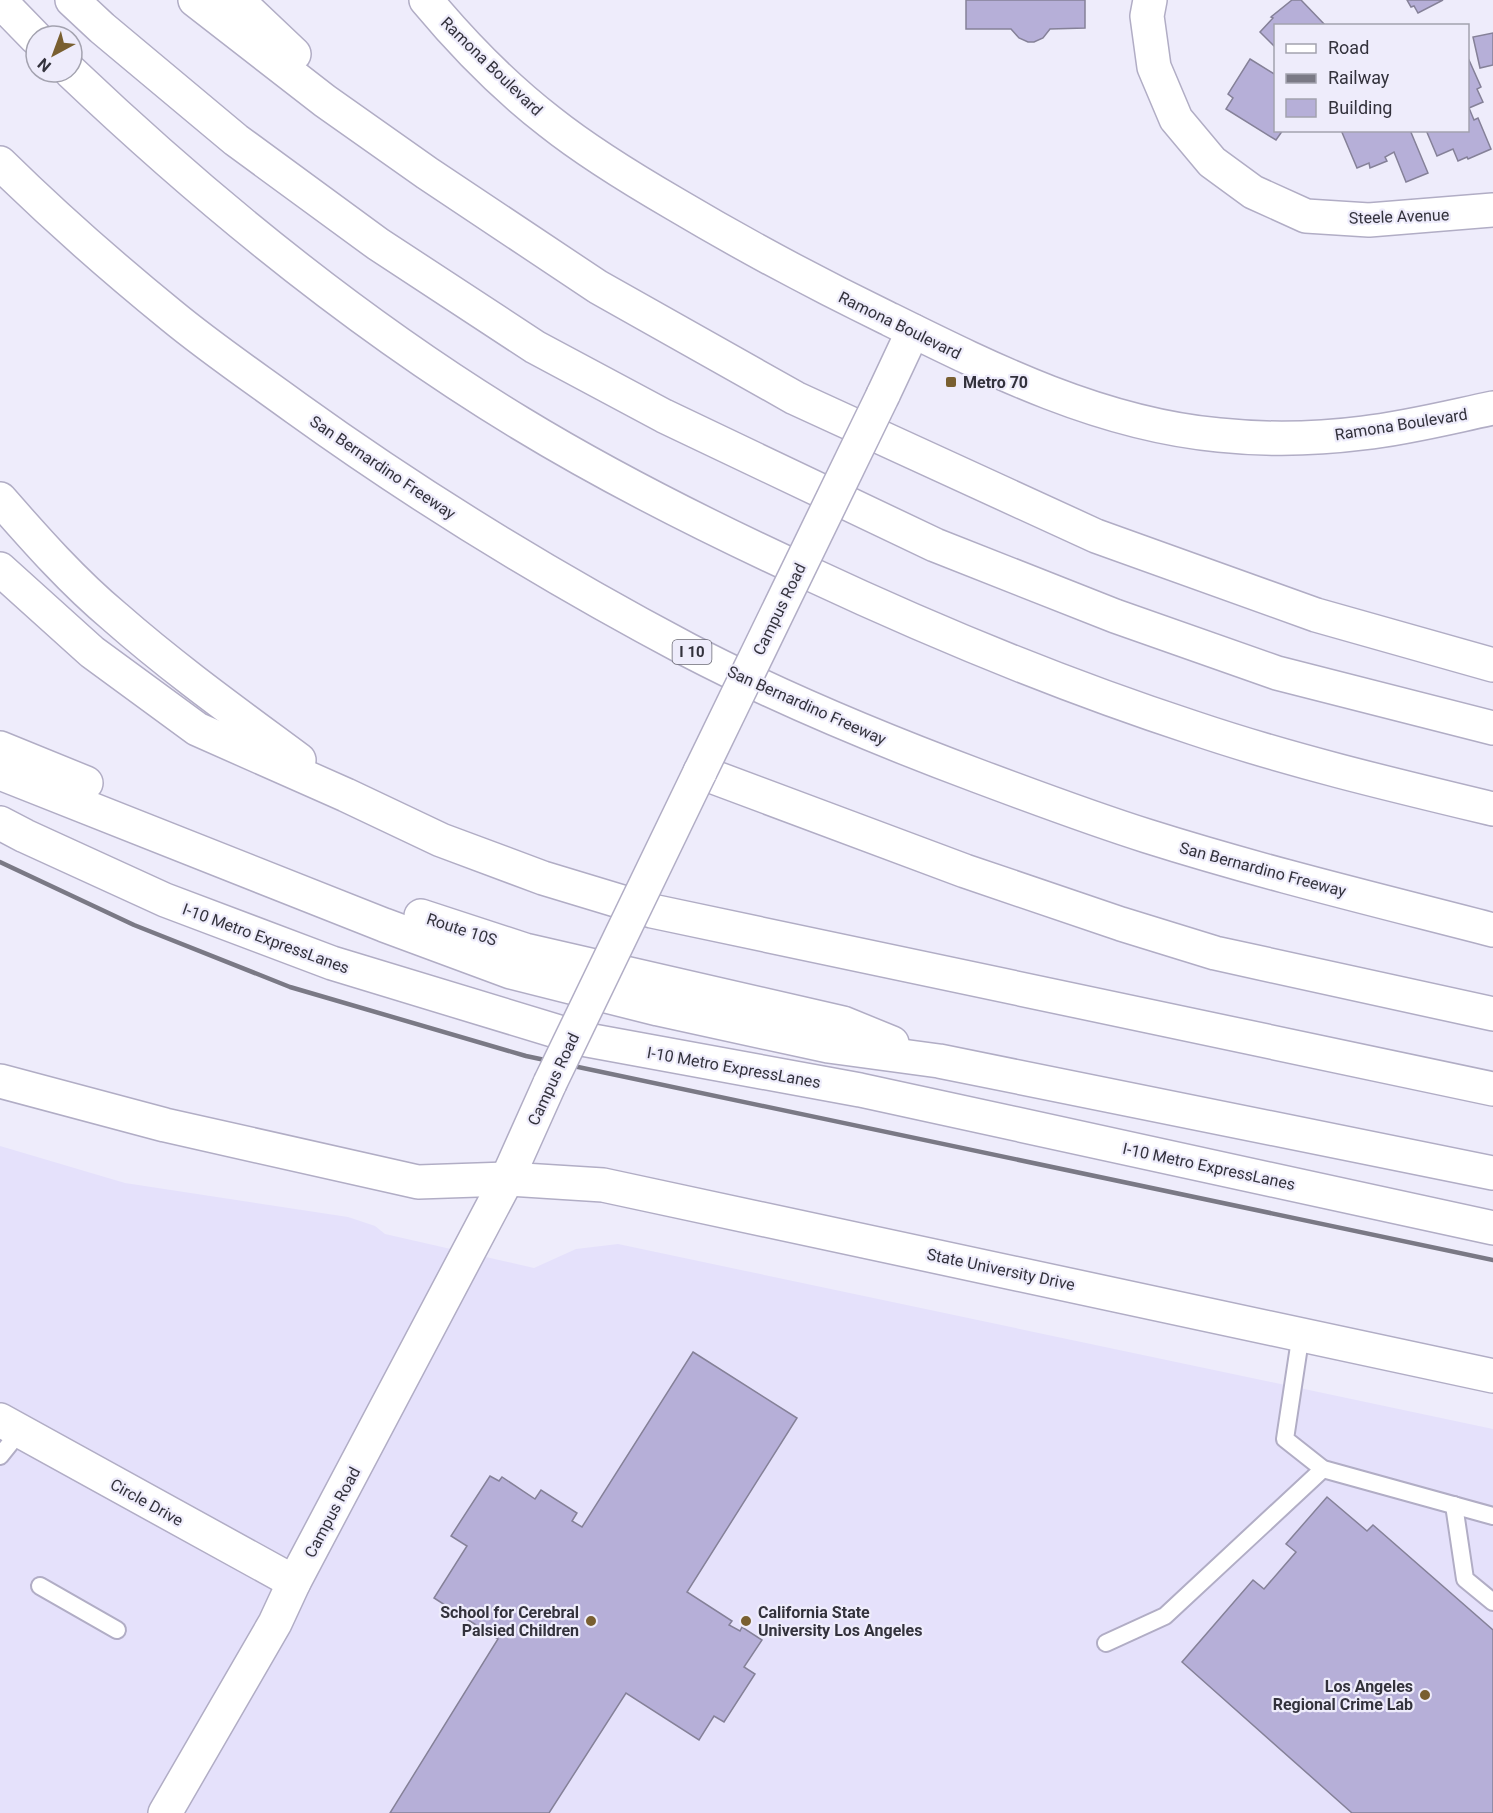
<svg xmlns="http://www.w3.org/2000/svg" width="1493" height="1813" font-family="Roboto,sans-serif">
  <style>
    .built { fill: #e5e1fb }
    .building { fill: #b6afd8; stroke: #858198; stroke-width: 1.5 }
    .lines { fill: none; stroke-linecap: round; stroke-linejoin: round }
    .service-casing { stroke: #b1adc5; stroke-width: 20 }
    .minor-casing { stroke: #b1adc5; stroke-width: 36 }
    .tertiary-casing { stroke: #b1adc5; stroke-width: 36 }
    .secondary-casing { stroke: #b1adc5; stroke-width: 36 }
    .primary-casing { stroke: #b1adc5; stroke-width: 36 }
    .motorway-casing { stroke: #b1adc5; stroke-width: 36 }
    .service { stroke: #fff; stroke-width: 16 }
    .minor { stroke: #fff; stroke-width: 33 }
    .tertiary { stroke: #fff; stroke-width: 33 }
    .secondary { stroke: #fff; stroke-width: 33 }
    .primary { stroke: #fff; stroke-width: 33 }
    .motorway { stroke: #fff; stroke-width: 33 }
    .rail { stroke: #7a7985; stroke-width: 4.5 }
    .secondary-bridge-casing { stroke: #b1adc5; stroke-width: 36; stroke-linecap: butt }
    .primary-bridge-casing { stroke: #b1adc5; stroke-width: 36; stroke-linecap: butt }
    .secondary-bridge { stroke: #fff; stroke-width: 33 }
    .primary-bridge { stroke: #fff; stroke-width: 33 }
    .poi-dot { fill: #795f30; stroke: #eeecfb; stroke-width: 2 }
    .labels { text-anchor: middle; stroke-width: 4.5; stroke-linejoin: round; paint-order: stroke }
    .shield { fill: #eeecfb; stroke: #6b6a75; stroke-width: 1.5 }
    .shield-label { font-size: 15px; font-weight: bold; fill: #33323c }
    .street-label { font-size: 16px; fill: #33323c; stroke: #eeecfb }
    .poi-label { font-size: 16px; font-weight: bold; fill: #33323c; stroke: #eeecfb; text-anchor: start }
  </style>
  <rect width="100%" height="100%" fill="#eeecfb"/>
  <path class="built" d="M0,1146L125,1183L348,1217L375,1226L385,1234L534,1268L576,1249L618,1244L1493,1429V1813H0Z"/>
  <g class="building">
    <path d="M966,0H1085V28L1050,29L1043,38L1034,42H1028L1019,38L1011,29H966Z"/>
    <path d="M1292,0H1301L1326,26H1276V48L1260,32L1273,18L1271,17Z"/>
    <path d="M1407,0H1443L1418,13L1414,6L1411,7Z"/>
    <path d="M1493,33V65L1480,68L1473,37Z"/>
    <path d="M1250,59L1276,75V130H1283L1276,140L1226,109L1233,98L1228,94Z"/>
    <path d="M1469,60L1481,87L1477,89L1483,102L1469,108L1474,120L1478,118L1491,149L1468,159L1467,157L1458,161L1453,149L1437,156L1426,130H1468V61Z"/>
    <path d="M1341,130H1410L1428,173L1406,182L1394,152L1385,157L1387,161L1370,168L1369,163L1357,168Z"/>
    <path d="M693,1352L797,1418L687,1592L732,1621L729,1625L740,1631L742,1627L762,1640L744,1667L755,1674L724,1722L714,1716L699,1740L626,1693L549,1813H390L498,1639L434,1598L467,1546L451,1536L490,1476L499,1481L502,1477L535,1499L541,1490L577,1513L572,1521L582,1527Z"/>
    <path d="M1327,1497L1367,1531L1373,1525L1493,1630V1813H1352L1182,1662L1253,1580L1264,1589L1296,1552L1286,1544Z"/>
  </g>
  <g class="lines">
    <defs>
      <g id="service">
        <path d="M1301,1333L1285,1439L1323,1469L1493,1516"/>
        <path d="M0,1456L20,1431"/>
        <path d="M1454,1505L1465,1579L1493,1602"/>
        <path d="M40,1586L117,1630"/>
        <path d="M1106,1643L1165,1616L1323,1469"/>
      </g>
      <g id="minor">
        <path d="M1150,0L1147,16L1154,67L1176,119L1212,162L1253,192L1306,216L1369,220L1493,210"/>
        <path d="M0,1420L294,1582"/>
      </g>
      <path id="tertiary" d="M165,1813L275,1623L294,1582L507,1179"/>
      <path id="secondary" d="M550,1083L507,1179L603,1185L1493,1376"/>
      <g id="primary">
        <path d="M426,0C461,42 506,88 550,122C589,153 632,179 675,204C744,245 815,283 887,318C992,370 1100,424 1219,435C1267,440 1316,439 1363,433C1407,428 1450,417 1493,408"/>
        <path d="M883,395L913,331"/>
      </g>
      <g id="motorway">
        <path d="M72,0L102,28L236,140L378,244L535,347L664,416L935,545L1115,616L1277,673L1493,728"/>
        <path d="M195,0L325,101L427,173L598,287L795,398L1096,536L1316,615L1493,665"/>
        <path d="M237,0L294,54"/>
        <path d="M0,1L36,38"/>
        <path d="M71,72C209,203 357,324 520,423C612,479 710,528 808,573C934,632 1062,685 1194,728C1292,761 1393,785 1493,809"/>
        <path d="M0,163C55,217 113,268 172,316C212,349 255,378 296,408C421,498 552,578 688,650C782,699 879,739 978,776C1034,797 1090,818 1147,836C1261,872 1377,900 1493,930"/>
        <path d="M0,499C36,540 73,582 115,617C173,668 237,714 299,760"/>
        <path d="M0,569L92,652L197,729L346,795L441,840L543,878L652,911L1493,1089"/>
        <path d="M0,748L86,783"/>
        <path d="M700,772L965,871L1121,924L1215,953L1493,1014"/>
        <path d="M0,773L384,925L511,972L658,1009L828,1046L939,1061L1493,1173"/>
        <path d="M0,823L25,836L165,900L332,963L582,1039L860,1090L1493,1228"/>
        <path d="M421,916L525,950L843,1023L892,1043"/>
        <path d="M0,1081L165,1125L418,1182L507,1179"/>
      </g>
    </defs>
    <use href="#service" class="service-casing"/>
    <use href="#minor" class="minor-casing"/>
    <use href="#tertiary" class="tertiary-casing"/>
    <use href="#secondary" class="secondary-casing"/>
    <use href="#primary" class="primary-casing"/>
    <use href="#motorway" class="motorway-casing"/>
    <use href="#service" class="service"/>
    <use href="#minor" class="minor"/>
    <use href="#tertiary" class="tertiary"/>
    <use href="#secondary" class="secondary"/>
    <use href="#primary" class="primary"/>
    <use href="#motorway" class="motorway"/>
    <path class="rail" d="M0,862L134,925L290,987L526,1056L1493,1260"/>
    <defs>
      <path id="secondary-bridge" d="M550,1083L700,772"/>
      <path id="primary-bridge" d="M700,772L883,395"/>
    </defs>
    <use href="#secondary-bridge" class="secondary-bridge-casing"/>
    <use href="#primary-bridge" class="primary-bridge-casing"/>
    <use href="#secondary-bridge" class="secondary-bridge"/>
    <use href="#primary-bridge" class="primary-bridge"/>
  </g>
  <g class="poi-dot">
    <rect x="945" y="376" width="12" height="12" rx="3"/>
    <circle cx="591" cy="1621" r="6"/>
    <circle cx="746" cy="1621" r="6"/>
    <circle cx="1425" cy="1695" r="6"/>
  </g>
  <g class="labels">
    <rect class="shield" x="672.5" y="640" width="39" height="24" rx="4.5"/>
    <g class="shield-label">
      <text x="692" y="657">I 10</text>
    </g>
    <g class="street-label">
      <text transform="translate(492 66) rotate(44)" y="6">Ramona Boulevard</text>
      <text transform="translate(1399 216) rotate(-2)" y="6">Steele Avenue</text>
      <text transform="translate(900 325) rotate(26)" y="6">Ramona Boulevard</text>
      <text transform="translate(1401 424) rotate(-9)" y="6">Ramona Boulevard</text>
      <text transform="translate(383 467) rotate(34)" y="6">San Bernardino Freeway</text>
      <text transform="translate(779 609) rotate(-64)" y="6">Campus Road</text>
      <text transform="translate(807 705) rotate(24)" y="6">San Bernardino Freeway</text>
      <text transform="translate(1263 869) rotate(15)" y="6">San Bernardino Freeway</text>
      <text transform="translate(462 929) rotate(18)" y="6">Route 10S</text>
      <text transform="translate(266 938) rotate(20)" y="6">I-10 Metro ExpressLanes</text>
      <text transform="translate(734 1067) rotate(10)" y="6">I-10 Metro ExpressLanes</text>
      <text transform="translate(553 1079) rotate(-65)" y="6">Campus Road</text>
      <text transform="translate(1209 1166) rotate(12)" y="6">I-10 Metro ExpressLanes</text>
      <text transform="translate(1001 1269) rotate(12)" y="6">State University Drive</text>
      <text transform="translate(147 1502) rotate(29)" y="6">Circle Drive</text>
      <text transform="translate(332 1512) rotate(-62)" y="6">Campus Road</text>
    </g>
    <g class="poi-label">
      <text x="963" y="388">Metro 70</text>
      <text x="579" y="1618" text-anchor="end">School for Cerebral<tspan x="579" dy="18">Palsied Children</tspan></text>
      <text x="758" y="1618">California State<tspan x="758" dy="18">University Los Angeles</tspan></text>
      <text x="1413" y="1692" text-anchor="end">Los Angeles<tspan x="1413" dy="18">Regional Crime Lab</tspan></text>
    </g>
  </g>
  <rect x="1274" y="24" width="195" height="108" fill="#eeecfb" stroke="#a3a2af" stroke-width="1.5"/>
  <rect x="1286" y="44" width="30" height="9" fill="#ffffff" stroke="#a3a2af" stroke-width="1.5"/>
  <text x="1328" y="54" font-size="18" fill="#33323c">Road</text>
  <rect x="1286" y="74" width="30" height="9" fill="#7a7985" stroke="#a3a2af" stroke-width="1.5"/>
  <text x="1328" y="84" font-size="18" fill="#33323c">Railway</text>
  <rect x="1286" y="99" width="30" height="18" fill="#b6afd8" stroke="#a3a2af" stroke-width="1.5"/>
  <text x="1328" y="114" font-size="18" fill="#33323c">Building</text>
  <g transform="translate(54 54) rotate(221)"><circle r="28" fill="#eeecfb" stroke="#a3a2af" stroke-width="1.5"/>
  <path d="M0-4.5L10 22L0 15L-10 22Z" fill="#795f30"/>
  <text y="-9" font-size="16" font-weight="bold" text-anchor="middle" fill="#33323c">N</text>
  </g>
</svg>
